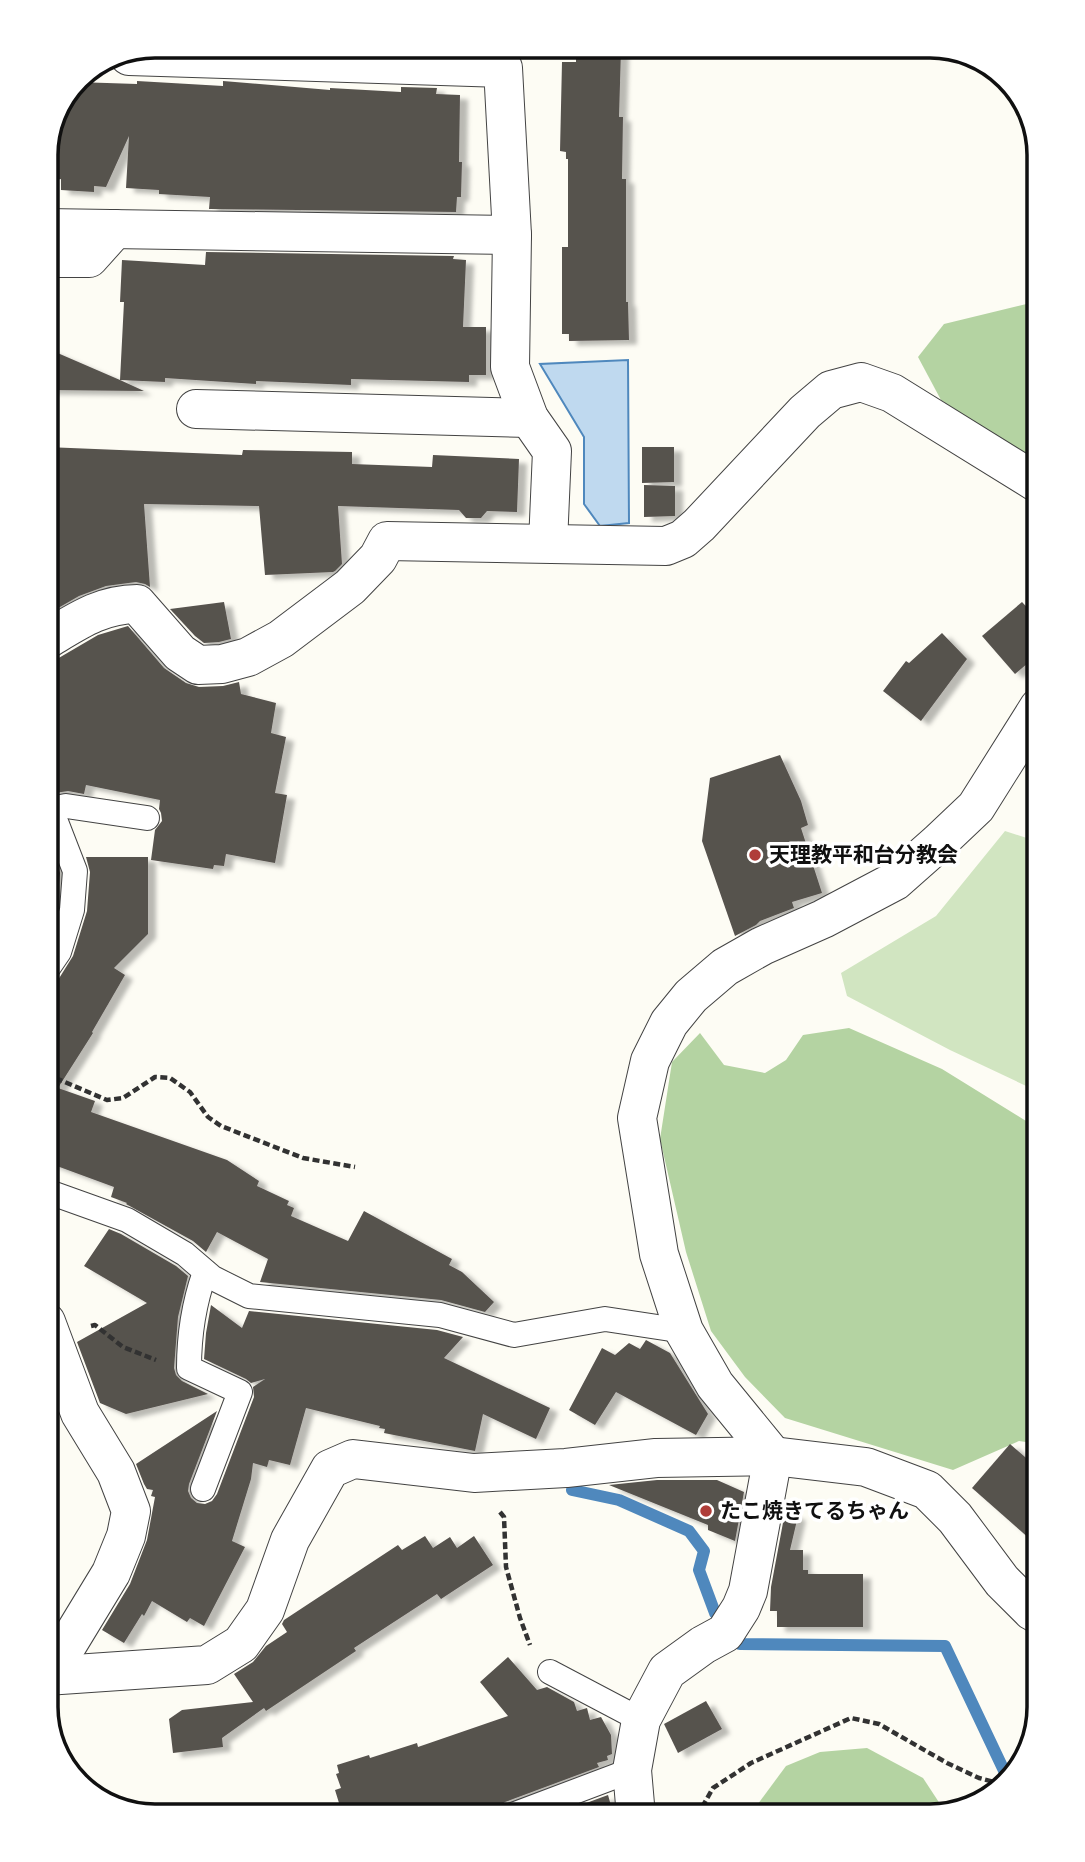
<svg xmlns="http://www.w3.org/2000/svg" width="1085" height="1862" font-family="Literata,'Noto Sans JP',serif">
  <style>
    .green { fill: #d1e5c1 }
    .forest { fill: #b4d3a2 }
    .water { fill: #bfd9ef; stroke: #4f88bd; stroke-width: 2 }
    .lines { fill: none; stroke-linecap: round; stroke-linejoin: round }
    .stream { stroke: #4f88bd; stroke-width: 12 }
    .building { fill: #57524e; filter: url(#shadow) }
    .service-casing { stroke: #434343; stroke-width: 26 }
    .minor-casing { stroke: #434343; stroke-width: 40 }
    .path { stroke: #323232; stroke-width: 4.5; stroke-dasharray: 7 3.5; stroke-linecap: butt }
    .service { stroke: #fff; stroke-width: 24 }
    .minor { stroke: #fff; stroke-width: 38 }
    .poi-dot { fill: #af3d39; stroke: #fff; stroke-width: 2.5 }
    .labels { text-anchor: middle; stroke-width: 7; stroke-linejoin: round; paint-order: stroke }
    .poi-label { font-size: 21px; font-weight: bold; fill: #101010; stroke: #fff; text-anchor: start }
    .rim { fill: none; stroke: #101010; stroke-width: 3.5 }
  </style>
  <defs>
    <filter id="shadow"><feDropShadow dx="8" dy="4.5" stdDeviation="2" flood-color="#0004"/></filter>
  </defs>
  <rect width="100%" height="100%" fill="#fdfcf4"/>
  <path class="green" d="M1005,831L1039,842V1092L950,1050L847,996L841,973L936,916Z"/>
  <g class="forest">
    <path d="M1039,301V466L1013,451L941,400L918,357L944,324Z"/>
    <path d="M849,1028L942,1069L1039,1129V1444L1019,1441L953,1470L785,1418L745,1377L711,1331L686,1252L660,1139L672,1062L700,1033L724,1065L765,1073L786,1060L803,1035Z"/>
    <path d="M867,1748L923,1778L946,1813L930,1816H749L786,1766L820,1752Z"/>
  </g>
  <path class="water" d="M628,360L629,523L600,526L584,504V437L540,364Z"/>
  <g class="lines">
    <path class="stream" d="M572,1490L619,1500L689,1531L704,1551L699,1570L715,1613L740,1644L945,1646L1008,1779"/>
  </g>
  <g class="building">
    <path d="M576,49L621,50L619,117H623L622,179H626V302H628L629,340L569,341V334H562V247H568V159H566V152L560,151L562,62H576Z"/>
    <path d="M137,81L223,86V81L330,90V88L401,92V87L437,88L436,94L460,95L459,162H462L461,197H457L456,212L209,209L210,197L159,194V190L126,188L129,136L106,187L94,186V192L61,190V179L56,180L58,122L76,82L137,84Z"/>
    <path d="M206,252L454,256L453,259L466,260L463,327H486V375H469V382L351,379V385L256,381V384L165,378V382L120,380L144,391L46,390V348L120,380L124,302H120L122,260L205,265Z"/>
    <path d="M46,447L242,455L243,450L352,452V464L432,467L433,455L519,459L517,512L487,511L481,518H466L459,510L338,506L342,564L335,571L333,572L265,575L259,506L144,504L150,587L145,584L136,582L106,586L79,596L46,615Z"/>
    <path d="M642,447H674V482L642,483Z"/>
    <path d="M644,485L675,486V516L644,517Z"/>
    <path d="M224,602L231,639L219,642L204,643L195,636L170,609Z"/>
    <path d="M1022,602L1040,621V653L1015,674L982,636Z"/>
    <path d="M128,626L164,668L186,683L199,687L223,686L239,682L241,694L276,703L271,733L286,737L275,793L287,795L275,863L226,854L224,866L214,865L213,869L151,860L155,830L162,821L161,813L159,809L160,800L86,785L84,794L68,791L55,793L46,790V662L57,659L98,635Z"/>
    <path d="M942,633L967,659L921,721L883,691L906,661L909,663Z"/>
    <path d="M780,755L801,801L808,825L801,828L822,893L792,902L794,908L760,921L756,925L735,936L702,841L710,778Z"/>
    <path d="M46,836L60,873L57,907L52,924L46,923Z"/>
    <path d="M86,857H148V934L114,968L125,975L92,1032L93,1033L58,1088L95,1101L91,1112L227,1160L259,1181L257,1186L289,1201L287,1205L294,1208L291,1216L348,1241L364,1211L452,1259L449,1265L462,1272L494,1302L485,1312L441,1300L260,1282L268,1259L217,1232L206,1252L193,1241L126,1204L127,1203L111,1197L114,1187L46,1162V986L53,984L58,980L73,956L87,911L90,872Z"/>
    <path d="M109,1229L121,1234L176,1266L188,1276L178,1317L174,1368L176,1375L182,1381L208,1394L126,1414L100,1403L77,1342L147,1303L84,1266Z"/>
    <path d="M211,1305L242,1328L249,1311L437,1330L463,1337L444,1358L550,1408L536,1439L483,1414L475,1451L384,1433L385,1429L379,1428L380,1426L306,1408L290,1465L269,1460L267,1467L253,1463L251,1479L232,1541L245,1547L204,1626L190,1618L187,1622L152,1601L144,1616L142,1614L124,1643L102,1630L130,1584L147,1540L155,1497L151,1496L153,1490L147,1489L144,1484L136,1464L217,1411L189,1484L188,1491L191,1498L197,1503L205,1504L212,1501L217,1494L254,1397L253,1387L265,1379L251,1383L246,1379L204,1359L206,1333Z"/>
    <path d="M646,1340L670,1353L708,1414L696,1435L616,1392L595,1425L569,1410L602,1348L615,1355L629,1343L640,1349Z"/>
    <path d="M1010,1444L1040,1470V1548L972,1488Z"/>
    <path d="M657,1480H717L744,1492L735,1541L708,1530V1525L609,1485Z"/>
    <path d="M785,1512L798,1516L790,1550H803V1570H808V1574H863V1627H777V1611H770L771,1587Z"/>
    <path d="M425,1536L433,1548L450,1537L457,1548L474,1536L493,1565L441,1599L437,1594L354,1648L356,1651L266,1711L264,1708L222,1738L223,1747L173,1753L169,1719L182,1710L253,1702L234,1674L253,1662L266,1646L287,1632L282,1624L284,1620L398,1545L402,1550Z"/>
    <path d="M508,1657L537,1690L547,1687L574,1702L577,1711L587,1708L590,1720L601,1717L611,1735L612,1754L607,1756L608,1760L597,1763L599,1767L505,1802L498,1807L496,1816H343L335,1790L341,1788L336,1774L339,1773L337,1765L369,1755L370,1758L417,1743L418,1747L508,1716L480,1682Z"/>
    <path d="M706,1701L722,1729L678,1753L664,1724Z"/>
    <path d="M608,1795L614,1816H551Z"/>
  </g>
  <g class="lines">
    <defs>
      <g id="service">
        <path d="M51,809L66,806L147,818"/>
        <path d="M46,971L59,952L72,910L75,871L51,809L46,805"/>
        <path d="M46,1191L127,1220L185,1254L213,1278L249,1296L440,1315L514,1335L605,1319L684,1331"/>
        <path d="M203,1489L240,1392L189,1368C189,1335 194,1303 205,1272"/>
        <path d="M550,1672L641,1720"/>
        <path d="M510,1816L632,1770"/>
      </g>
      <g id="minor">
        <path d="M129,56L503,68L512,235L510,367L529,418L552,451L548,543"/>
        <path d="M46,228L512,235"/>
        <path d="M46,258H89L115,229"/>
        <path d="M196,409L529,418"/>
        <path d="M46,640C76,622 101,604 137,604L180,653L198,665L222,664L248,657L281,639L350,587L378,558L387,541L666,546L683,539L699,525L805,412L831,390L861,382L892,393L1039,484"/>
        <path d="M46,1322L80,1413L116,1472L131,1511L126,1536L111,1573L49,1675"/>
        <path d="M46,1676L207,1665L241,1644L265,1610L290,1540L330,1469L353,1459L474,1473L566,1468L656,1458L773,1456L866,1467L927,1490L955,1518L1002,1581L1032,1611L1039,1615"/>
        <path d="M636,1816L632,1770L641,1720L667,1671L703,1645L725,1633L741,1608L748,1591L773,1456L715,1385L684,1331L659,1254L637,1118L650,1061L669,1023L691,996L725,967L762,946L823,919L895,881L938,843L976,807L1039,707"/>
      </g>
    </defs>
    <use href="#service" class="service-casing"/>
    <use href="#minor" class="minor-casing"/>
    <g class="path">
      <path d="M46,1074L107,1100L123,1098L155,1077L170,1078L190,1092L208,1117L221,1126L303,1158L355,1167"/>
      <path d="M91,1326L95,1325L123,1347L156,1360"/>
      <path d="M500,1512L504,1517L506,1567L520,1618L530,1645"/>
      <path d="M697,1816L713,1788L751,1763L851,1718L879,1724L947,1763L979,1778L998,1783"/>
    </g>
    <use href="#service" class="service"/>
    <use href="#minor" class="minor"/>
  </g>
  <g class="poi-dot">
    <circle cx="755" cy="855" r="7"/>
    <circle cx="706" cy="1511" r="7"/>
  </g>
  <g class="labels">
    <g class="poi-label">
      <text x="769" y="862">天理教平和台分教会</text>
      <text x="720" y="1518">たこ焼きてるちゃん</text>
    </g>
  </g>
  <path d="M0 0H1085V1862H0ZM155 58H930A97 97 0 0 1 1027 155V1707A97 97 0 0 1 930 1804H155A97 97 0 0 1 58 1707V155A97 97 0 0 1 155 58Z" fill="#fff" fill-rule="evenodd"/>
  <path class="rim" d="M155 58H930A97 97 0 0 1 1027 155V1707A97 97 0 0 1 930 1804H155A97 97 0 0 1 58 1707V155A97 97 0 0 1 155 58Z"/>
</svg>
